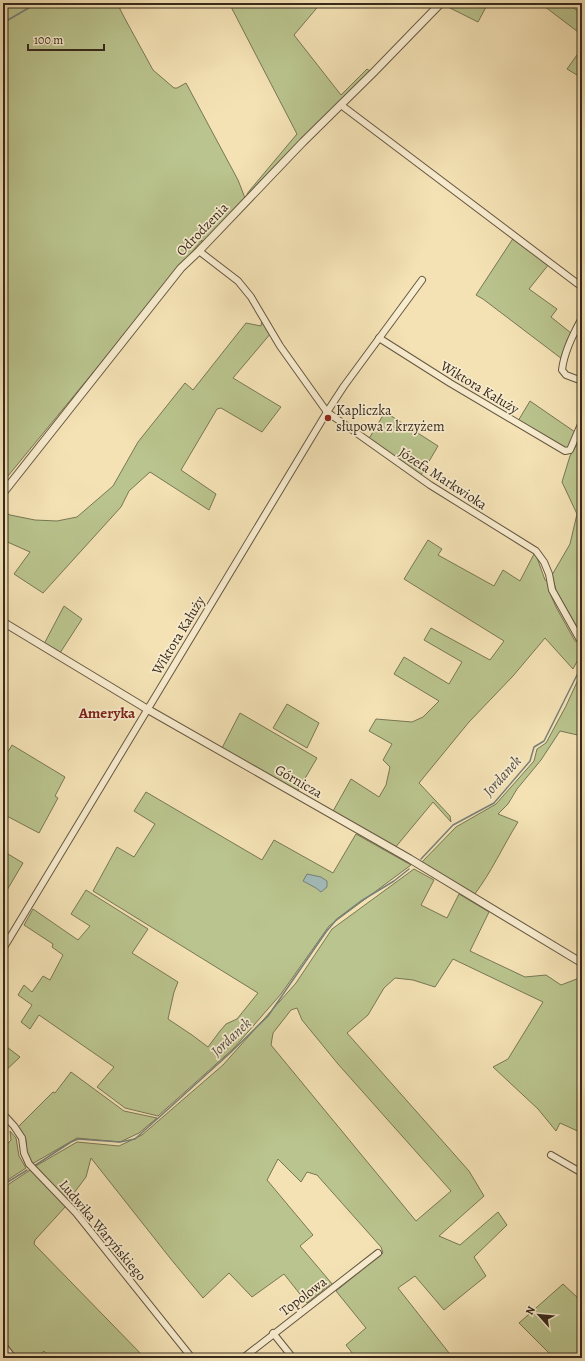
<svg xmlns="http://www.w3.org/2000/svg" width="585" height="1361" font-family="Alegreya,serif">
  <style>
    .green { fill: #bac48e; stroke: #787755; fill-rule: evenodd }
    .water { fill: #a2bab9; stroke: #77807a }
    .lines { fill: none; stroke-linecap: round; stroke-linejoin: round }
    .stream { stroke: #77807a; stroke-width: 1.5 }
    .minor-casing { stroke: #665842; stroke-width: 8 }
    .tertiary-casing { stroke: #665842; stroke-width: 9 }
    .minor { stroke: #f8eccf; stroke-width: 6 }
    .tertiary { stroke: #f8eccf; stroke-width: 7 }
    .poi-dot { fill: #8f2418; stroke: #f8eccf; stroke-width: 1.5 }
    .labels { text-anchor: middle; stroke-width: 3.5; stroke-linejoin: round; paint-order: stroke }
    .street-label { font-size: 14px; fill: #372a1c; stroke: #f8eccf }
    .poi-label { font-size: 14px; fill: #372a1c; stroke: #f8eccf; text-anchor: start }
    .neighbourhood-label { font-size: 15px; font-weight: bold; fill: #7a1f14; stroke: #f8eccf }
    .water-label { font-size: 15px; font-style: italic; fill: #524e43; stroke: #f8eccf }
  </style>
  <rect width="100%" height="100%" fill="#f4e2b5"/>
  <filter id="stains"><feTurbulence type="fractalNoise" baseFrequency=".005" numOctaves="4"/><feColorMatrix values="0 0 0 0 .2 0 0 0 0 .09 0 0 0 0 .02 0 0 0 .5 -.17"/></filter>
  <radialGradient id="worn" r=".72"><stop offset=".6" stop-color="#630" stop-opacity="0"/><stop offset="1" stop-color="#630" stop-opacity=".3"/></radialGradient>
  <g class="green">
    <path d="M3,3H45V5L47,3H117L124,17L153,70L174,88H177L186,83L238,180L245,198L201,246L202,240L3,482Z"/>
    <path d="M229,3H321L294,35L341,95L367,69L370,71L248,196L247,194L250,190L297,134Z"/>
    <path d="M445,3H480L486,7L478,22L446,6Z"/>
    <path d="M540,3H568L582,15V35Z"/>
    <path d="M582,48V78L567,69Z"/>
    <path d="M514,237L549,264L529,289L557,309L551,317L571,333L562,359L483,299L476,295Z"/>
    <path d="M262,319L271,333L233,378L281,407L262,432L221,408L217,409L181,470L216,494L209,510L150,472L129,491L121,507L43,593L14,574L30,552L3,540V511L10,515L35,520L57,521L77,517L113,486L138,442L185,383L193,390L246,323L261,326Z"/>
    <path d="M530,401L575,432L569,448L566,449L518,421Z"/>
    <path d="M385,412L438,446L421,475L367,438L370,437Z"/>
    <path d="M581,438L582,439V636L556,590L552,575L570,544L577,514L562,482L570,456Z"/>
    <path d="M428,540L442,549L438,555L494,586L503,570L520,581L535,552L545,580L548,582L549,591L556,607L575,641L582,645V652L573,669L545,638L513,676L469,722L419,783L450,816L451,822L433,802L394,849L332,813L351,779L379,797L386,785L390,767L383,760L392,744L369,731L376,719L412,722L423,717L439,701L394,674L404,657L449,684L462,662L424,640L431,628L490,660L504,641L404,579Z"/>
    <path d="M64,606L82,619L60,653L44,644Z"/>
    <path d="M582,671V736L560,731L541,760L517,789L508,804L498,814L518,822C503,846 491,873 474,895L420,864L456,827L496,804L534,761L537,749L546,743L566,706Z"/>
    <path d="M287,704L319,723L307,748L273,728Z"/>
    <path d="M240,713L317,758L297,792L222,748Z"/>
    <path d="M12,745L65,777L55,796L58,798L39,833L3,814V760Z"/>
    <path d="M146,792L262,860L274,840L333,873L356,834L411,865L329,926L281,994L234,1048L158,1116L125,1108L97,1087L114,1067L39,1015L30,1029L21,1022L32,1005L18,995L24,985L32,992L43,976L50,980L63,955L52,947L53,944L24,925L33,909L78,940L90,926L71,914L86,890L148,929L132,953L178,982L174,992L168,1019L192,1035L208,1047L220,1031L226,1024L237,1019L258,993L93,891L117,847L134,857L155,824L134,811Z"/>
    <path d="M3,851L23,863L3,897Z"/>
    <path d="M414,869L434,880L421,905L447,918L459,894L489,912L470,951L525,977L546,975L561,985L582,977V1133L560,1123L556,1131L538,1109L493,1067L508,1059L543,1002L453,959L435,987L413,980L395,978L384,988L368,1015L347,1033L469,1171L484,1196L439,1236L460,1245L498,1212L507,1225L474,1257L486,1276L444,1310L415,1276L398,1288L453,1358H356L346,1345L366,1328L336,1291L383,1253L381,1247L317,1175L307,1172L301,1182L278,1159L267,1180L313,1235L300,1246L333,1285L332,1286H328L307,1303L284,1274L252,1297L229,1273L203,1298L170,1258L91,1158L86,1177L68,1201L38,1172L34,1167L77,1142L119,1146L142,1135L223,1065L296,983L332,929ZM297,1008L302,1020L338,1064L451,1191L416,1221L271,1045L273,1033L291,1010Z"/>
    <path d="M3,1044L20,1057L3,1073Z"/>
    <path d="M71,1072L124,1111L157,1118L139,1133L120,1142L77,1138L32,1164L27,1154L26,1140L18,1127L53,1092L55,1093Z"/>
    <path d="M10,1131L16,1138L19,1156L26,1168L3,1183V1149L11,1140Z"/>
    <path d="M30,1170L66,1206L35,1240L34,1244L143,1356L141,1358H49L44,1351L36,1358H17L3,1340V1188Z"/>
    <path d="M563,1284L579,1299L582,1292V1358H554L519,1323Z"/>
  </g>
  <path class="water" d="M307,874L321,877L327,881V887L321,892L316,888L303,881Z"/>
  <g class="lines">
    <g class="stream">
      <path d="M3,23L37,3"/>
      <path d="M582,547V550"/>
      <path d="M421,859L453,825L494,803L530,761L534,747L544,741L582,665"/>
      <path d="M34,1166L71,1142L78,1139L120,1142L135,1139L229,1054L268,1016L326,932L337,919L361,901L394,881L409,869"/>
      <path d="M3,1185L27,1170"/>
    </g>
    <defs>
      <g id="minor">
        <path d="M341,105L582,287"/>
        <path d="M199,251L238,281L251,297L280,346L327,412L430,485L536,551L544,562L549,574L552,590L579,638L582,641"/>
        <path d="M582,318C573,334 564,352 562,370L566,375L582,381"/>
        <path d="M379,338L450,383L565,451L570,450L582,422"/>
        <path d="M3,949L327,412L344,386L422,280"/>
        <path d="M3,1114L14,1126L22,1138L24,1153L29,1164L76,1213L192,1358"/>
        <path d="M551,1155L582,1173"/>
        <path d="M273,1333L293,1358"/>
        <path d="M3,1345L13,1358"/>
        <path d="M243,1358L378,1253"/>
      </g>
      <g id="tertiary">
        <path d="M3,493L181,268L199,251L303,142L374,72L441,3"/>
        <path d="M3,622L147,709L410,859L582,963"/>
      </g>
    </defs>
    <use href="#minor" class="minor-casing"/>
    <use href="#tertiary" class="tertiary-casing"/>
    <use href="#minor" class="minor"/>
    <use href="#tertiary" class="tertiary"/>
  </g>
  <circle class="poi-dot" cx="328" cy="418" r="4"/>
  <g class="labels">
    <g class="street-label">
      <text transform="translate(202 229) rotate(-46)" y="5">Odrodzenia</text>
      <text transform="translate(480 387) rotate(31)" y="5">Wiktora Kałuży</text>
      <text transform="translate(443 478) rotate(33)" y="5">Józefa Markwioka</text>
      <text transform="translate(178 635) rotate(-59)" y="5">Wiktora Kałuży</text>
      <text transform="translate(299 781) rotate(30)" y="5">Górnicza</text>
      <text transform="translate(103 1230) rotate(50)" y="5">Ludwika Waryńskiego</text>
      <text transform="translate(303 1296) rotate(-37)" y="5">Topolowa</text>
    </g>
    <g class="poi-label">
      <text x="336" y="415">Kapliczka<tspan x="336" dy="16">słupowa z krzyżem</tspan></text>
    </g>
    <g class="neighbourhood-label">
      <text x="107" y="718">Ameryka</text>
    </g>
    <g class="water-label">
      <text transform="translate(502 776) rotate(-48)" y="5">Jordanek</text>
      <text transform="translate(231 1037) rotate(-43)" y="5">Jordanek</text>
    </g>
  </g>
  <rect width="585" height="1361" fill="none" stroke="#f4e2b5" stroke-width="16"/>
  <rect x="4" y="4" width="577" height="1353" fill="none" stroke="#372a1c" stroke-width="2"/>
  <rect x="8" y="8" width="569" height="1345" fill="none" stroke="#372a1c"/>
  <g transform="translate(539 1315) rotate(297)" stroke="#f8eccf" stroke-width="3" paint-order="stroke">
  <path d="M0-3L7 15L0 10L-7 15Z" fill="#372a1c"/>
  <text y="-6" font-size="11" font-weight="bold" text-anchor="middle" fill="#372a1c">N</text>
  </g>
  <path d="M28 44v6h76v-6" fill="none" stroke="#372a1c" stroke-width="2"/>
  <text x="34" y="44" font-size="12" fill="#372a1c" stroke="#f8eccf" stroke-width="3" paint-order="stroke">100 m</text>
  <rect width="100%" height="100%" filter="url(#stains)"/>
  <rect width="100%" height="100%" fill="url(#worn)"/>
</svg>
